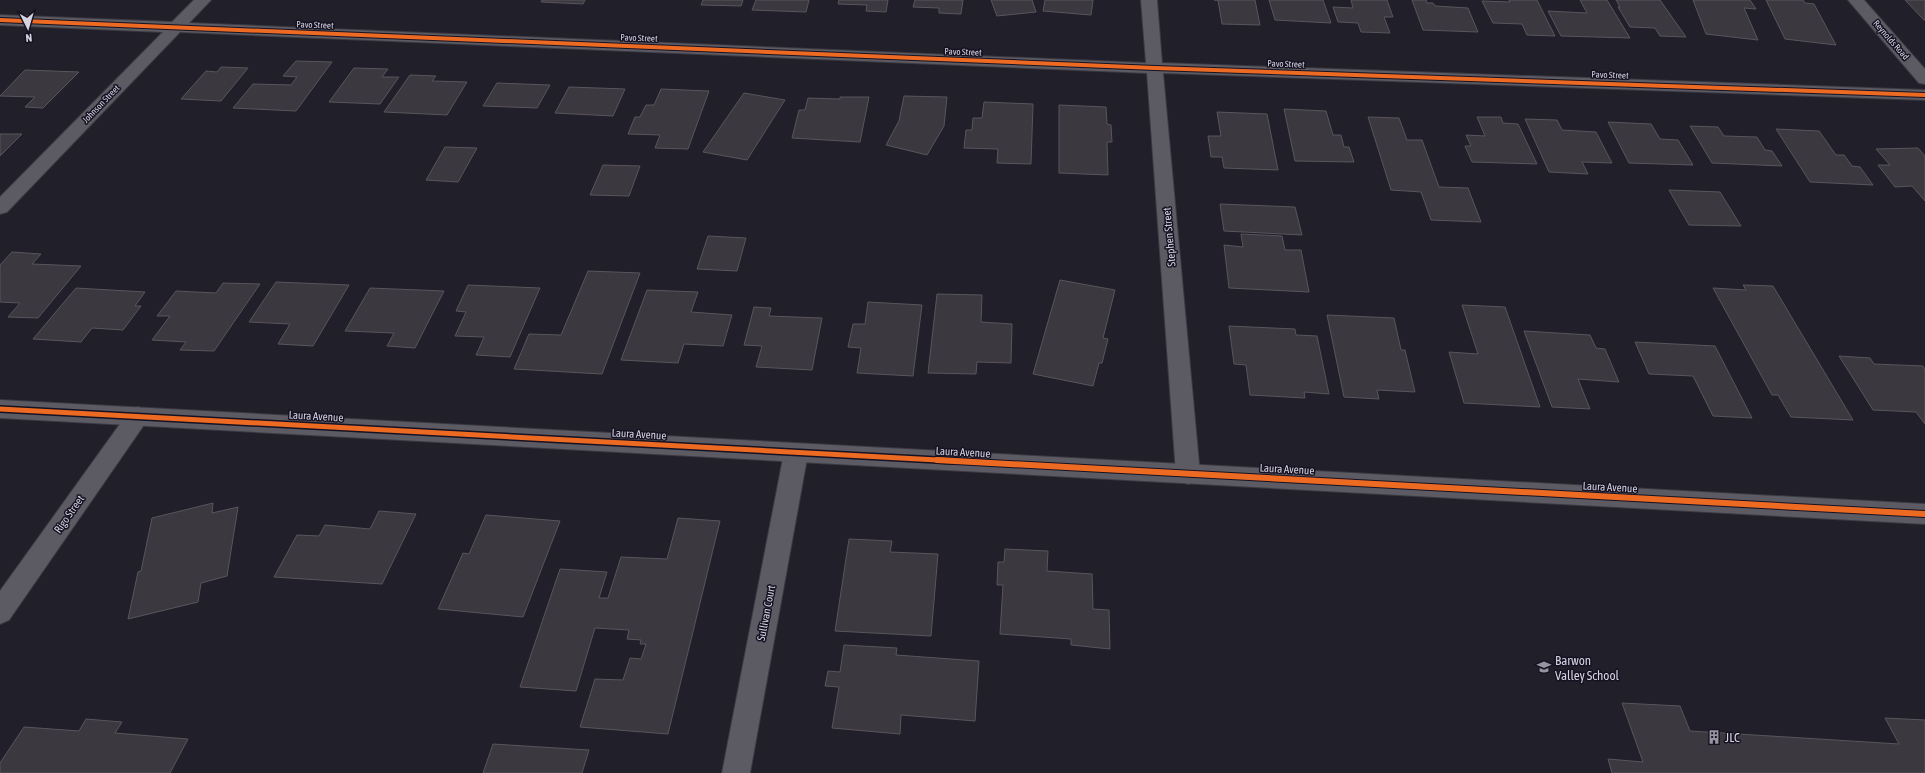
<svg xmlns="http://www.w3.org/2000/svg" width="1925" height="773" font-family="'Asap Condensed',sans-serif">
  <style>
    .building { fill: #3b383f; stroke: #5a555d }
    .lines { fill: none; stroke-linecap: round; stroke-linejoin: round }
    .minor-casing { stroke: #3b3a42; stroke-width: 2 }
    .tertiary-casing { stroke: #3b3a42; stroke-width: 2 }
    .minor { fill: #5c5a62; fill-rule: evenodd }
    .tertiary { fill: #5c5a62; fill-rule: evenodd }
    .cycleway-far2-casing { stroke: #161223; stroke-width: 6 }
    .cycleway-far1-casing { stroke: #161223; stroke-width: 8 }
    .cycleway-casing { stroke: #161223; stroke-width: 8 }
    .cycleway-far2 { stroke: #ed6a23; stroke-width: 4 }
    .cycleway-far1 { stroke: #ed6a23; stroke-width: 5 }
    .cycleway { stroke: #ed6a23; stroke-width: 6 }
    .labels { text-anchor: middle; stroke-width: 3; stroke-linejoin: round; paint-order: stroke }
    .far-street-label { font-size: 9px; fill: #d5d3e0; stroke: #161223 }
    .street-label { font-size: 11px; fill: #d5d3e0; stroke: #161223 }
    .near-poi-label { font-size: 13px; fill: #d5d3e0; stroke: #161223; text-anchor: start }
  </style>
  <rect width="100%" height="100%" fill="#211f29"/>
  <g class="building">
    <path d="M542,0H585L583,4L541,2Z"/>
    <path d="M703,0H743L741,6L701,5Z"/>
    <path d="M756,0H809L806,12L752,10Z"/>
    <path d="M839,0H888L886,12L866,11L867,5L838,4Z"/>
    <path d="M915,0H963L961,14L939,13V8L913,7Z"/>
    <path d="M991,0H1032L1036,12L997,16Z"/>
    <path d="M1045,0H1093L1091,15L1043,11Z"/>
    <path d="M1214,0H1255L1260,25L1222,24L1218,0Z"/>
    <path d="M1269,0H1323L1331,23L1275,20Z"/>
    <path d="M1351,0H1387L1393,17H1384L1390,33L1361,32L1358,23L1338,22L1333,7L1353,8Z"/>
    <path d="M1412,0H1426L1427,3H1433L1435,6L1468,8L1478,32L1423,30Z"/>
    <path d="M1509,0H1537L1555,36L1527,35L1522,24L1493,23L1482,1L1510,2Z"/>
    <path d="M1580,0H1607L1630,38L1561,36L1548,11L1587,13Z"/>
    <path d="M1616,0H1660L1686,37L1660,36L1655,28L1630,27L1618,7H1620Z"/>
    <path d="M1693,0H1750L1756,9L1744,8L1758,40L1706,34Z"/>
    <path d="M1766,0H1803L1805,3L1814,4L1836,45L1785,39Z"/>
    <path d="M1905,0H1925V20H1924Z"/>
    <path d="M296,61L332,62L296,111L233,108L253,84L291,85L297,77L283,76Z"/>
    <path d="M221,67L248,68L221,101L181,99L206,71L217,72Z"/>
    <path d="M354,68L388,69L382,77H399L380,104L329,102Z"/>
    <path d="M25,70L79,72L43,108L25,107L35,97L0,96Z"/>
    <path d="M410,75L436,76L432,81L467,82L447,115L384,112Z"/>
    <path d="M497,83L550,85L537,108L483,106Z"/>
    <path d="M569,87L625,89L613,116L555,113Z"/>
    <path d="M661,89L709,91L688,149L655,148L660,135L628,134L635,117H640L646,105H654Z"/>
    <path d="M744,93L785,100L747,160L703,152Z"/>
    <path d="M904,96L947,97L944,126L927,155L886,145L899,121Z"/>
    <path d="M840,97H869L860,142L792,138L799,110H805L808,98L840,99Z"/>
    <path d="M984,102L1033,104L1031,164L997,163L998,149L964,148L966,130H972L973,118H982Z"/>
    <path d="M1059,105L1106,107L1107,124L1111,125L1112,142H1107L1108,175L1059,173Z"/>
    <path d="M1284,109L1326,111L1333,135H1341L1344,147H1349L1354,162L1295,161Z"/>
    <path d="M1217,112L1267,114L1278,170L1224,168L1222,157H1211L1208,136H1221Z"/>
    <path d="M1368,117L1399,118L1407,140H1422L1439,187L1468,188L1481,222L1431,220L1421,192L1391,190Z"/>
    <path d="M1477,117H1501L1503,123L1518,124L1537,164L1472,162L1465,146H1471L1466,135L1485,136Z"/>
    <path d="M1525,119L1557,120L1562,130L1596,132L1612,163L1582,162L1588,174L1549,172Z"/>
    <path d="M1608,122L1651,124L1660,139L1678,140L1693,165L1629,163Z"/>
    <path d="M1690,126L1718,127L1724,136L1757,137L1765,150L1772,151L1782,166L1712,163Z"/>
    <path d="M1776,129L1819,131L1836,155H1844L1852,166L1860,167L1873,185L1810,182Z"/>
    <path d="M0,134H22L0,156Z"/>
    <path d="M445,147L477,148L458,182L426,180Z"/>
    <path d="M1918,148L1925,156V201L1912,186L1895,187L1878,165H1890L1876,149Z"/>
    <path d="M603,165L640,166L629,196L590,195Z"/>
    <path d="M1669,190L1720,192L1741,226L1689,225Z"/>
    <path d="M1220,204L1295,207L1302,235L1224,231Z"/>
    <path d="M1241,234L1282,236L1285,250H1301L1309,292L1229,288L1224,245L1243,247Z"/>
    <path d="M708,236L746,238L737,271L697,269Z"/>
    <path d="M12,252L41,254L32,264L81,266L38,318L8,317L20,303L0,302V265Z"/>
    <path d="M588,271L640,273L602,374L514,369L529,334L561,335Z"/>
    <path d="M1060,280L1115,290L1103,338L1108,339L1102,363H1099L1093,386L1033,374Z"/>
    <path d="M276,282L349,285L313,346L278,344L290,324L249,322Z"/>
    <path d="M223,283L260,284L214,351L180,350L186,342L152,340L170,316H157L176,291L216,293Z"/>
    <path d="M468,285L540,288L510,357L476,355L484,337L455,336L466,312L456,311Z"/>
    <path d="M1743,285L1773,286L1853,420L1791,417L1778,395H1772L1713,288L1746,290Z"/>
    <path d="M76,288L145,292L135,306H141L123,330L92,328L81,342L33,339Z"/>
    <path d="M370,288L444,291L415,348L387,346L394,333L345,331Z"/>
    <path d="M647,290L698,292L691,312L732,315L723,346L684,344L678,363L621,360Z"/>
    <path d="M937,294L982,295L981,322L1012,324L1011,363L977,362L976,374L928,373Z"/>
    <path d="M868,302L922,305L913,376L857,373L861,348L848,347L853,324H865Z"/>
    <path d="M1462,305L1505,307L1540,407L1464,403L1449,352L1478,354Z"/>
    <path d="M754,307L771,308L769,316L822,318L812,370L756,367L762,346L744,345Z"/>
    <path d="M1327,315L1394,318L1401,350H1405L1415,392L1377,390L1379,399L1344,397Z"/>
    <path d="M1229,326L1295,329L1296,335L1317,336L1329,394L1304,392L1305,398L1250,395L1246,365L1234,364Z"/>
    <path d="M1524,331L1590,335L1596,348L1605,349L1619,382L1578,379L1590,409L1552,407Z"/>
    <path d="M1635,342L1715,346L1752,418L1713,416L1693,376L1649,374Z"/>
    <path d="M1839,356L1870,358L1874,364L1923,366L1925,370V424L1916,412L1873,410Z"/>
    <path d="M213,503L212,513L238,507L227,576L201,583L198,602L128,619L138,572L141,571L152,518Z"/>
    <path d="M379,511L416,514L382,584L274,577L297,535L319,536L325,525L370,529Z"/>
    <path d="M486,515L560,521L523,617L438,609L463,553L469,554Z"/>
    <path d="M678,518L720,521L668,734L580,727L595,679L623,680L630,658L641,659L646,644H640L641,640L627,639L629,630L595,628L576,691L520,687L560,569L607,572L599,598H608L621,557L667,559Z"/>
    <path d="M849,539L892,541L890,552L938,554L931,636L835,631Z"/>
    <path d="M1005,549L1048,551L1047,571L1092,574L1093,609L1109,610L1110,649L1071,645V639L1000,634L1003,585H997L998,562H1004Z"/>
    <path d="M844,645L897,648L896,655L979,661L975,721L901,715L900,734L832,728L839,687L825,686L828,671L840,672Z"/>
    <path d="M1622,703L1680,706L1690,731L1899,744L1885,718L1925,720V773H1612L1608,759L1643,762Z"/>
    <path d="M86,719L122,722L115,733L188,739L170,773H0V763L24,727L79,731Z"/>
    <path d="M493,744L589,750L582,773H483Z"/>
  </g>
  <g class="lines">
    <defs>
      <g id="minor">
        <path d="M194,0H211L189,23L1146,63L1141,0H1157L1162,63L1925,90V100L1163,73L1200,474L1196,481L1188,484L1180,481L1176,474L1147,73L180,32L7,212L0,214V197L163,32L0,25V15L172,22Z"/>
        <path d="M138,407L146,410L149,416L146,422L9,620L0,624V591L130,410Z"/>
        <path d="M796,444L804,446L808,453L750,773H722L784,453L788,446Z"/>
      </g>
      <g id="tertiary">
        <path d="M1848,0H1864L1925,69V84L1919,83Z"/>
        <path d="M0,400L1925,504V524L0,418Z"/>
      </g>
    </defs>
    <use href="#minor" class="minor-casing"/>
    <use href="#tertiary" class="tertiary-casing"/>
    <use href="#minor" class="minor"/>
    <use href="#tertiary" class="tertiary"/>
    <defs>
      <path id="cycleway-far2" d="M0,20L1155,68L1925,95"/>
      <path id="cycleway-far1" d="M0,409L956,461"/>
      <path id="cycleway" d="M937,460L1925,514"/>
    </defs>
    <use href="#cycleway-far2" class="cycleway-far2-casing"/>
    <use href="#cycleway-far1" class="cycleway-far1-casing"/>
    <use href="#cycleway" class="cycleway-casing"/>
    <use href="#cycleway-far2" class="cycleway-far2"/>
    <use href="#cycleway-far1" class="cycleway-far1"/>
    <use href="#cycleway" class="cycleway"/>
  </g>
  <defs>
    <symbol id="school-bare" viewBox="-9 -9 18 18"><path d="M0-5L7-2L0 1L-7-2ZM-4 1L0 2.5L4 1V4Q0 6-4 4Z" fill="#9694a0" stroke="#161223" stroke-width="2.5" paint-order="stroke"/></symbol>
    <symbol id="building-bare" viewBox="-9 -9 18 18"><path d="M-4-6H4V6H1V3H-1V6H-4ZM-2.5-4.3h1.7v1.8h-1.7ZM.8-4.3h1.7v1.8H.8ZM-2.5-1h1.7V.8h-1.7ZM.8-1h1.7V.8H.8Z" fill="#9694a0" stroke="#161223" stroke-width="2.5" paint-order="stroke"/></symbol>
  </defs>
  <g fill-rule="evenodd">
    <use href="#school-bare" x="1534" y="657" width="20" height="20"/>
    <use href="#building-bare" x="1704" y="727" width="20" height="20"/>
  </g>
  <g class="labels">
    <g class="far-street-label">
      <text transform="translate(315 25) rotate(2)" y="3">Pavo Street</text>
      <text transform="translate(639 38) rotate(2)" y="3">Pavo Street</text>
      <text transform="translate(1891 40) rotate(49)" y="3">Reynolds Road</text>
      <text transform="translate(963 52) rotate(2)" y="3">Pavo Street</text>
      <text transform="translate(1286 64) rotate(2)" y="3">Pavo Street</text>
      <text transform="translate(1610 75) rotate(2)" y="3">Pavo Street</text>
      <text transform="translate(101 104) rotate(-46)" y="3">Johnson Street</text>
    </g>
    <g class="street-label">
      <text transform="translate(1169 237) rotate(-95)" y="4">Stephen Street</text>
      <text transform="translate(316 416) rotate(3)" y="4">Laura Avenue</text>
      <text transform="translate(639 434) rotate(3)" y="4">Laura Avenue</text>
      <text transform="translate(963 452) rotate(3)" y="4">Laura Avenue</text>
      <text transform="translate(1287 469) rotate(3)" y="4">Laura Avenue</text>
      <text transform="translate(1610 487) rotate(3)" y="4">Laura Avenue</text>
      <text transform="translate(69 514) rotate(-55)" y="4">Rigo Street</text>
      <text transform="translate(766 613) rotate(-79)" y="4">Sullivan Court</text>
    </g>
    <g class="near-poi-label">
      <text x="1555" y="665">Barwon<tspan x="1555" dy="15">Valley School</tspan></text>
      <text x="1725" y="742">JLC</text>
    </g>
  </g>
  <g transform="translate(28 28) rotate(175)" stroke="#161223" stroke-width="3" paint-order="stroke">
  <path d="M0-3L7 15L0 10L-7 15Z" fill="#d5d3e0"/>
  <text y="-6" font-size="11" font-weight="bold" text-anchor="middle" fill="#d5d3e0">N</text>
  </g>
</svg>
